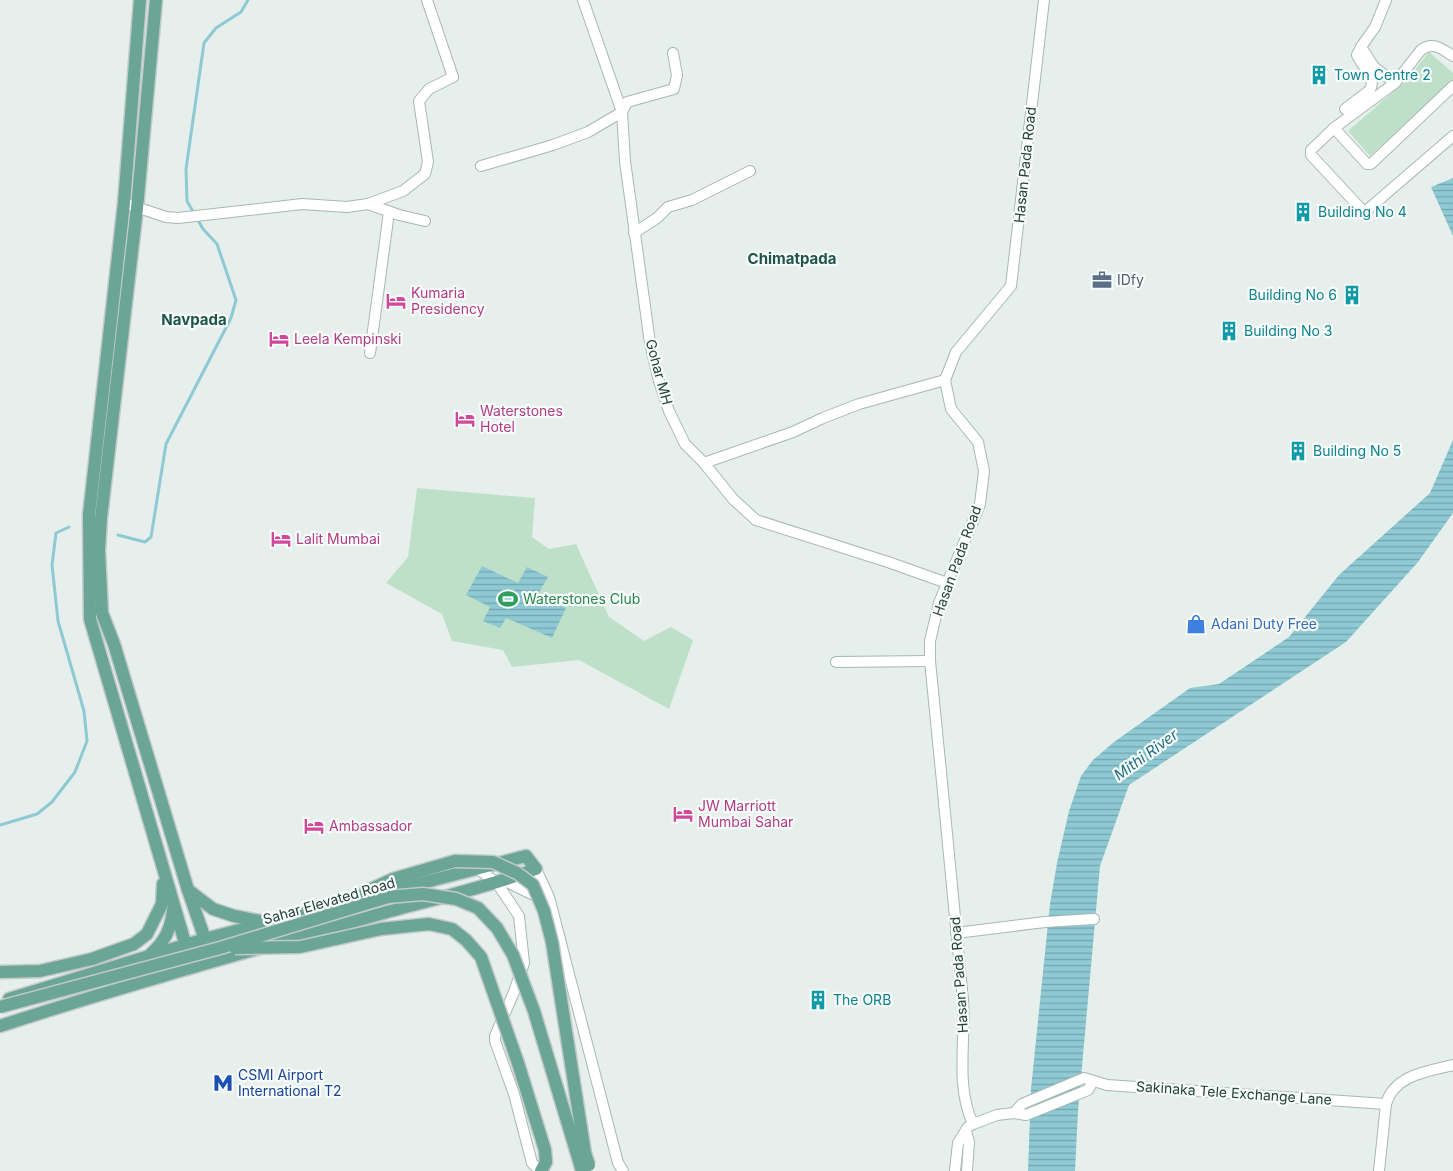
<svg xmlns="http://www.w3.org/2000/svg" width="1453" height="1171" font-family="Inter,sans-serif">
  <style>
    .park { fill: #bfe0c8 }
    .water { fill: url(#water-rules) }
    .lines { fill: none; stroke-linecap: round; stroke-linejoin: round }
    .stream { stroke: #8ec9d4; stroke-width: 3 }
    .minor-casing { stroke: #a8b8b2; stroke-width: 12 }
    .major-casing { stroke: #c2cac8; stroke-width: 15 }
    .minor { stroke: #fff; stroke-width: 10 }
    .major { stroke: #6aa596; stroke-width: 12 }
    .major-bridge-casing { stroke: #c2cac8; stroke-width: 15; stroke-linecap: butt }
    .major-bridge { stroke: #6aa596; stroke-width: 12 }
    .labels { text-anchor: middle; stroke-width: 4.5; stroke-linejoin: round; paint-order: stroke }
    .culture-label { font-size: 14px; fill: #0d838f; stroke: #f7fbf9; text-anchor: start }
    .street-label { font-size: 14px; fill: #24423a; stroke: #f7fbf9 }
    .service-label { font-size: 14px; fill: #4e5e75; stroke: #f7fbf9; text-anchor: start }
    .hotel-label { font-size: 14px; fill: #b23c85; stroke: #f7fbf9; text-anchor: start }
    .leisure-label { font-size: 14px; fill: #27864d; stroke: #f7fbf9; text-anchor: start }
    .shop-label { font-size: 14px; fill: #366cbe; stroke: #f7fbf9; text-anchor: start }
    .transit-label { font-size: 14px; fill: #164399; stroke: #f7fbf9; text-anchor: start }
    .neighbourhood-label { font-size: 15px; font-weight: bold; fill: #1f5548; stroke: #f7fbf9 }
    .water-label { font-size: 15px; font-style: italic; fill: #1c6f80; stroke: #f7fbf9 }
  </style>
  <defs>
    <pattern id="water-rules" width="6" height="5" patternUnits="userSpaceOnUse" patternTransform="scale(1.25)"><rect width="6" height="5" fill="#8ec9d4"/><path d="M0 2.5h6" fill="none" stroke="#74a5ad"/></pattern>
  </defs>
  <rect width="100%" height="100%" fill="#e6efeb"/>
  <g class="park">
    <path d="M1429,52L1453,73V81L1370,156L1348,131L1407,80Z"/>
    <path d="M417,488L535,498L532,537L549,549L576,544L609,617L644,641L671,627L693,640L669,709L579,660L512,667L503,650L452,641L442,614L386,583L408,557Z"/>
  </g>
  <g class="water">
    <path d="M1453,178V236L1431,187Z"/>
    <path d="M1453,440V513L1418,562L1346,642L1129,785L1100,866L1078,1111L1075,1171H1028L1031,1089L1050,904L1057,863L1069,811L1081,776L1093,760L1114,742L1190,688L1219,684L1289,637L1339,575L1430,493Z"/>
    <path d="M482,566L518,583L527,567L548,577L538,594L566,608L552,638L506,618L500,628L483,621L490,607L466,595Z"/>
  </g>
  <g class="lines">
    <g class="stream">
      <path d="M118,535L145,542L151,537L166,444L231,318L236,300L217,244L203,229L187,201L186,169L204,43L216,28L241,12L248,0"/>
      <path d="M0,825L37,814L52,802L75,772L87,741L84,711L58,621L52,565L56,533L69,527"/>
    </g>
    <defs>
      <g id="minor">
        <path d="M583,0L622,112L625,161L650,343L659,381L669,411L685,444L704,463L733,499L756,520L888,562L947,583"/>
        <path d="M1361,47L1374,67L1395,83L1421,50C1433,41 1442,49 1453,56"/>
        <path d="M1395,83L1334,128L1311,150V155L1362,210L1366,211L1453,136"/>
        <path d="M1345,109L1370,90C1377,77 1362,67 1357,55L1361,47L1375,27L1386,0"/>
        <path d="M1334,128L1367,164H1371L1453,86"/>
        <path d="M481,166L553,145L588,132L622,112L627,102L674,89L677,75L673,53"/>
        <path d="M124,203L166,217L178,218L302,204L347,207L368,204L399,215L425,221"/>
        <path d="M368,204L403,191L425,174L428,162L419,101L429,89L453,77L427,0"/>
        <path d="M634,233L657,218L668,207L692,200L750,171"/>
        <path d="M370,353L389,212"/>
        <path d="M704,463L793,432L823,418L859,404L945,380"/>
        <path d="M836,662L930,661"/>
        <path d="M478,869L497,883L519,916L524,963L514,992L495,1036V1041L514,1094L532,1163L540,1171"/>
        <path d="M536,869L549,897L618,1163L623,1171"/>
        <path d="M505,881L540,898"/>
        <path d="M956,933L1045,922L1094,919"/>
        <path d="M1014,1113L1022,1104L1084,1078L1107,1085L1386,1104C1394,1075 1428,1071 1453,1065"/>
        <path d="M973,1124C955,1085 966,1042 963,1000C953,887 941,774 930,661V641L939,603L980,504L984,471L978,442L951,409L945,380L956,352L1011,286L1044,0"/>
        <path d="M966,1132L969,1142L967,1171"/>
        <path d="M955,1171L958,1143L968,1127L973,1124L997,1115L1014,1113L1026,1115L1088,1090L1093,1081"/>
        <path d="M1379,1171L1386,1104"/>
      </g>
      <g id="major">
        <path d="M140,0L124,203L89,515L90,619L188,953"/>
        <path d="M156,0L137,208L101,518L99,550L102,613L114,644L188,890L207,945"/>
        <path d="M188,890L213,909L234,916L265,922"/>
        <path d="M365,892L393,879L455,861"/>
        <path d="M151,954C165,941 171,929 173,910"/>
        <path d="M0,972L40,971L92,959L134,944L147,934L162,904L163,884"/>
        <path d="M0,1026C126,985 253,950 380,914C433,899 485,888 536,869L526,856L205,939L9,999"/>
        <path d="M518,1063L545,1150L546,1162L541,1171"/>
      </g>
    </defs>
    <use href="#minor" class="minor-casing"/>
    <use href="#major" class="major-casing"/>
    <use href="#minor" class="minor"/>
    <use href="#major" class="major"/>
    <defs>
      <g id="major-bridge">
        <path d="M455,861L493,862L517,873L533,885L544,911L552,942L585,1153L589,1165"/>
        <path d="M235,948L300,947L381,929L429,924L452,929L466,940L481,957L518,1063"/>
        <path d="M0,1007L220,948L388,897L423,894L456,899L478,908L497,928L513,955L534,1011L582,1171"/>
      </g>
    </defs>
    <use href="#major-bridge" class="major-bridge-casing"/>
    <use href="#major-bridge" class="major-bridge"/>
  </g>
  <defs>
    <symbol id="building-bare" viewBox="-9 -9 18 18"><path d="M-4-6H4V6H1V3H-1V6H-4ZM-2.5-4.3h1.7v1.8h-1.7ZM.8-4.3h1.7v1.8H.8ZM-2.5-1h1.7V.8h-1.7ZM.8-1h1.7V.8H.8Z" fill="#0f9aa8" stroke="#f7fbf9" stroke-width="2.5" paint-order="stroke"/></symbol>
    <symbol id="office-bare" viewBox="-9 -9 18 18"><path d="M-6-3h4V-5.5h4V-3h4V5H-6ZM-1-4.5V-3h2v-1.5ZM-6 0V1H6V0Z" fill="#5c6f8a" stroke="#f7fbf9" stroke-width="2.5" paint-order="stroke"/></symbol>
    <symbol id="hotel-bare" viewBox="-9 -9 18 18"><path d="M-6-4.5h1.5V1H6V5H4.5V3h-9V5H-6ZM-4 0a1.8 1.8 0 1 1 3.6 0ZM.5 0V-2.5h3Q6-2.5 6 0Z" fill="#d1479c" stroke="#f7fbf9" stroke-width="2.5" paint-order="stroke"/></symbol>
    <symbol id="stadium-bare" viewBox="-9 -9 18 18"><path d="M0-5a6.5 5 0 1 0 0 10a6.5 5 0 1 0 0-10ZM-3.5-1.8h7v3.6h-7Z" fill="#2e9e5b" stroke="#f7fbf9" stroke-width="2.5" paint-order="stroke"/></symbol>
    <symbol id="shop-bare" viewBox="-9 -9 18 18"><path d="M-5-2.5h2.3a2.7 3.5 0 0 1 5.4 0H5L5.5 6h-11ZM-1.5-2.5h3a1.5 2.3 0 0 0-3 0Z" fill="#3f7fe0" stroke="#f7fbf9" stroke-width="2.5" paint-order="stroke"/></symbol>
    <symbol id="metro-bare" viewBox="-9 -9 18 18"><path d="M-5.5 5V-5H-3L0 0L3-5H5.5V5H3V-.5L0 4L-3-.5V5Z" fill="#1a4fb4" stroke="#f7fbf9" stroke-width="2.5" paint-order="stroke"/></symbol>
  </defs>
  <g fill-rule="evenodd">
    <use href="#building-bare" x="1305" y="61" width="28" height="28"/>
    <use href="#building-bare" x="1289" y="198" width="28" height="28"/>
    <use href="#office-bare" x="1088" y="266" width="28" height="28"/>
    <use href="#building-bare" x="1338" y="281" width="28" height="28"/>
    <use href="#hotel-bare" x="382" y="287" width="28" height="28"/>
    <use href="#building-bare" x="1215" y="317" width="28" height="28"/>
    <use href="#hotel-bare" x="265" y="325" width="28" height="28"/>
    <use href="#hotel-bare" x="451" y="405" width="28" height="28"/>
    <use href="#building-bare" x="1284" y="437" width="28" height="28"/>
    <use href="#hotel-bare" x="267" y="525" width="28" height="28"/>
    <use href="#stadium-bare" x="494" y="585" width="28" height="28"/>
    <use href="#shop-bare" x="1182" y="610" width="28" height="28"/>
    <use href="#hotel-bare" x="669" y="800" width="28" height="28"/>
    <use href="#hotel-bare" x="300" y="812" width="28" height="28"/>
    <use href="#building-bare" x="804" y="986" width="28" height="28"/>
    <use href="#metro-bare" x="209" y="1069" width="28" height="28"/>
  </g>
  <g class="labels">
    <g class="culture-label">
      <text x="1334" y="80">Town Centre 2</text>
      <text x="1318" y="217">Building No 4</text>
      <text x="1337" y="300" text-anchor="end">Building No 6</text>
      <text x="1244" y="336">Building No 3</text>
      <text x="1313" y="456">Building No 5</text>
      <text x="833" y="1005">The ORB</text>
    </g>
    <g class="street-label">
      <text transform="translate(1025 165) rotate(-84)" y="5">Hasan Pada Road</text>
      <text transform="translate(659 372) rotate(75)" y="5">Gohar MH</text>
      <text transform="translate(957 561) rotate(-70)" y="5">Hasan Pada Road</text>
      <text transform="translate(329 901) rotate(-16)" y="5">Sahar Elevated Road</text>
      <text transform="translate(959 975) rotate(-94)" y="5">Hasan Pada Road</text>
      <text transform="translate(1234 1093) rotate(4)" y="5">Sakinaka Tele Exchange Lane</text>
    </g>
    <g class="service-label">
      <text x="1117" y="285">IDfy</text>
    </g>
    <g class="hotel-label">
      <text x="411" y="298">Kumaria<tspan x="411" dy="16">Presidency</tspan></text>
      <text x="294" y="344">Leela Kempinski</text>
      <text x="480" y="416">Waterstones<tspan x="480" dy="16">Hotel</tspan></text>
      <text x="296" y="544">Lalit Mumbai</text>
      <text x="698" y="811">JW Marriott<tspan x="698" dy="16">Mumbai Sahar</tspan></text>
      <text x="329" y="831">Ambassador</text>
    </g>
    <g class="leisure-label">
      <text x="523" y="604">Waterstones Club</text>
    </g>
    <g class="shop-label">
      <text x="1211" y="629">Adani Duty Free</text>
    </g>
    <g class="transit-label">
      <text x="238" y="1080">CSMI Airport<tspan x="238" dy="16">International T2</tspan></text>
    </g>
    <g class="neighbourhood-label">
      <text x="792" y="264">Chimatpada</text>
      <text x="194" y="325">Navpada</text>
    </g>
    <g class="water-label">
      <text transform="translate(1146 755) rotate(-36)" y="5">Mithi River</text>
    </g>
  </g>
</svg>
